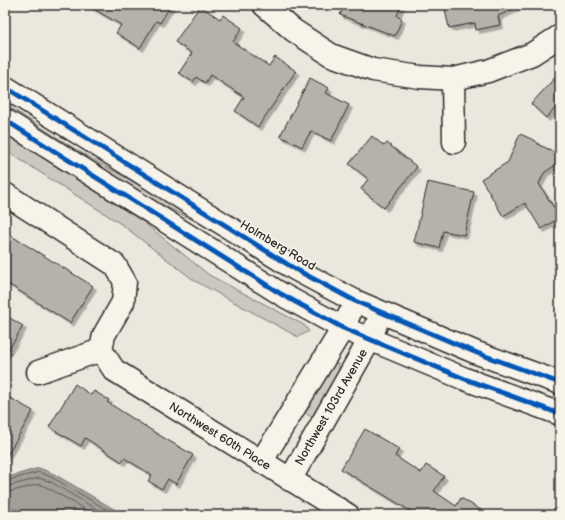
<svg xmlns="http://www.w3.org/2000/svg" width="565" height="520" font-family="'Balsamiq Sans',sans-serif">
  <style>
    .green { fill: #cbc8bf; stroke: #7b7a75 }
    .water { fill: #a29f98; stroke: #72716c }
    .lines { fill: none; stroke-linecap: round; stroke-linejoin: round }
    .shore { stroke: #5b5957; stroke-width: 1 }
    .building { fill: #b5b2ab; stroke: #2b2b2b; filter: url(#shadow) }
    .minor-casing { stroke: #2b2b2b; stroke-width: 25 }
    .minor { stroke: #f7f3e8; stroke-width: 22 }
    .cycleway-casing { stroke: #f7f3e8; stroke-width: 8 }
    .cycleway { stroke: #0057b8; stroke-width: 5 }
    .labels { text-anchor: middle; stroke-width: 3.5; stroke-linejoin: round; paint-order: stroke }
    .street-label { font-size: 12px; fill: #2b2b2b; stroke: #f7f3e8 }
  </style>
  <defs>
    <filter id="shadow"><feDropShadow dx="3.5" dy="3.5" stdDeviation="0" flood-color="#0004"/></filter>
  </defs>
  <rect width="100%" height="100%" fill="#ebe7dd"/>
  <filter id="ink" filterUnits="userSpaceOnUse"><feTurbulence type="fractalNoise" baseFrequency=".025" numOctaves="2"/><feDisplacementMap in="SourceGraphic" scale="8" xChannelSelector="R" yChannelSelector="G"/><feConvolveMatrix kernelMatrix="1 2 1 2 8 2 1 2 1" color-interpolation-filters="sRGB"/></filter>
  <g filter="url(#ink)">
    <g class="green">
      <path d="M5,104L80,152L157,195L256,257L197,222L136,192L5,108Z"/>
      <path d="M5,134L142,221L209,275L304,325L309,331L298,337L195,281L121,224L5,150Z"/>
      <path d="M333,361L339,365V370L315,415C310,417 308,416 305,412L306,406Z"/>
    </g>
    <path class="water" d="M39,468L54,474L124,515H5V478Z"/>
    <g class="lines">
      <g class="shore">
        <path d="M5,481L39,472L53,478L116,515"/>
        <path d="M5,487L39,478L51,482L106,515"/>
        <path d="M5,493L39,484L48,488L95,515"/>
      </g>
    </g>
    <g class="building">
      <path d="M87,5H171L160,23L156,21L140,48L116,33L121,25Z"/>
      <path d="M344,5H401L397,16L402,19L395,36L340,15Z"/>
      <path d="M444,5H522L498,16L500,25L476,30L475,23L449,28Z"/>
      <path d="M200,6L220,19L223,15L242,28L233,42L269,66L275,57L296,71L258,127L235,111L244,97L210,75L205,83L196,77L193,82L179,73L192,53L175,42Z"/>
      <path d="M560,72V103L546,118L531,104Z"/>
      <path d="M310,78L329,88L326,93L349,105L331,141L311,131L302,147L280,136Z"/>
      <path d="M520,134L536,141L539,145L553,151L560,162L544,173L539,184L558,214L556,220L541,229L525,203L503,216L481,179L508,162Z"/>
      <path d="M372,136L384,146L387,143L417,167L384,208L361,189L368,179L349,164Z"/>
      <path d="M428,182L474,192L464,235L443,231L439,248L414,242Z"/>
      <path d="M5,232L93,286L70,323L5,282Z"/>
      <path d="M5,315L23,326L5,356Z"/>
      <path d="M75,384L91,395L94,391L109,400L107,402L159,435L193,455L176,484L168,479L162,489L148,481L152,475L124,458L122,462L85,438L81,446L49,427Z"/>
      <path d="M5,395L33,411L5,459Z"/>
      <path d="M365,429L399,449L395,456L421,473L426,465L444,476L434,491L456,506L461,498L489,515H417L341,469Z"/>
    </g>
    <g class="lines">
      <defs>
        <g id="minor">
          <path d="M264,5L293,30L331,55L373,70L420,77L453,79L488,71L532,54L560,36"/>
          <path d="M453,79L454,142"/>
          <path d="M5,87L295,269L355,301L477,353L560,383"/>
          <path d="M5,120L281,294L343,328L465,379L560,414"/>
          <path d="M5,194L115,265L125,282L123,302L104,335L101,350L114,370L348,515"/>
          <path d="M38,372L101,350"/>
          <path d="M261,462L343,328L349,315"/>
          <path d="M290,480L370,339L376,325"/>
        </g>
      </defs>
      <use href="#minor" class="minor-casing"/>
      <use href="#minor" class="minor"/>
      <defs>
        <g id="cycleway">
          <path d="M5,87L295,269L355,301L477,353L560,383"/>
          <path d="M5,120L281,294L343,328L465,379L560,414"/>
        </g>
      </defs>
      <use href="#cycleway" class="cycleway-casing"/>
      <use href="#cycleway" class="cycleway"/>
    </g>
  </g>
  <g class="labels">
    <g class="street-label">
      <text transform="translate(278 245) rotate(31)" y="4">Holmberg Road</text>
      <text transform="translate(331 407) rotate(-60)" y="4">Northwest 103rd Avenue</text>
      <text transform="translate(220 436) rotate(32)" y="4">Northwest 60th Place</text>
    </g>
  </g>
  <rect width="565" height="520" fill="none" stroke="#f7f3e8" stroke-width="20"/>
  <rect x="10" y="10" width="545" height="500" fill="none" stroke="#2b2b2b" stroke-width="1.5" filter="url(#ink)"/>
</svg>
